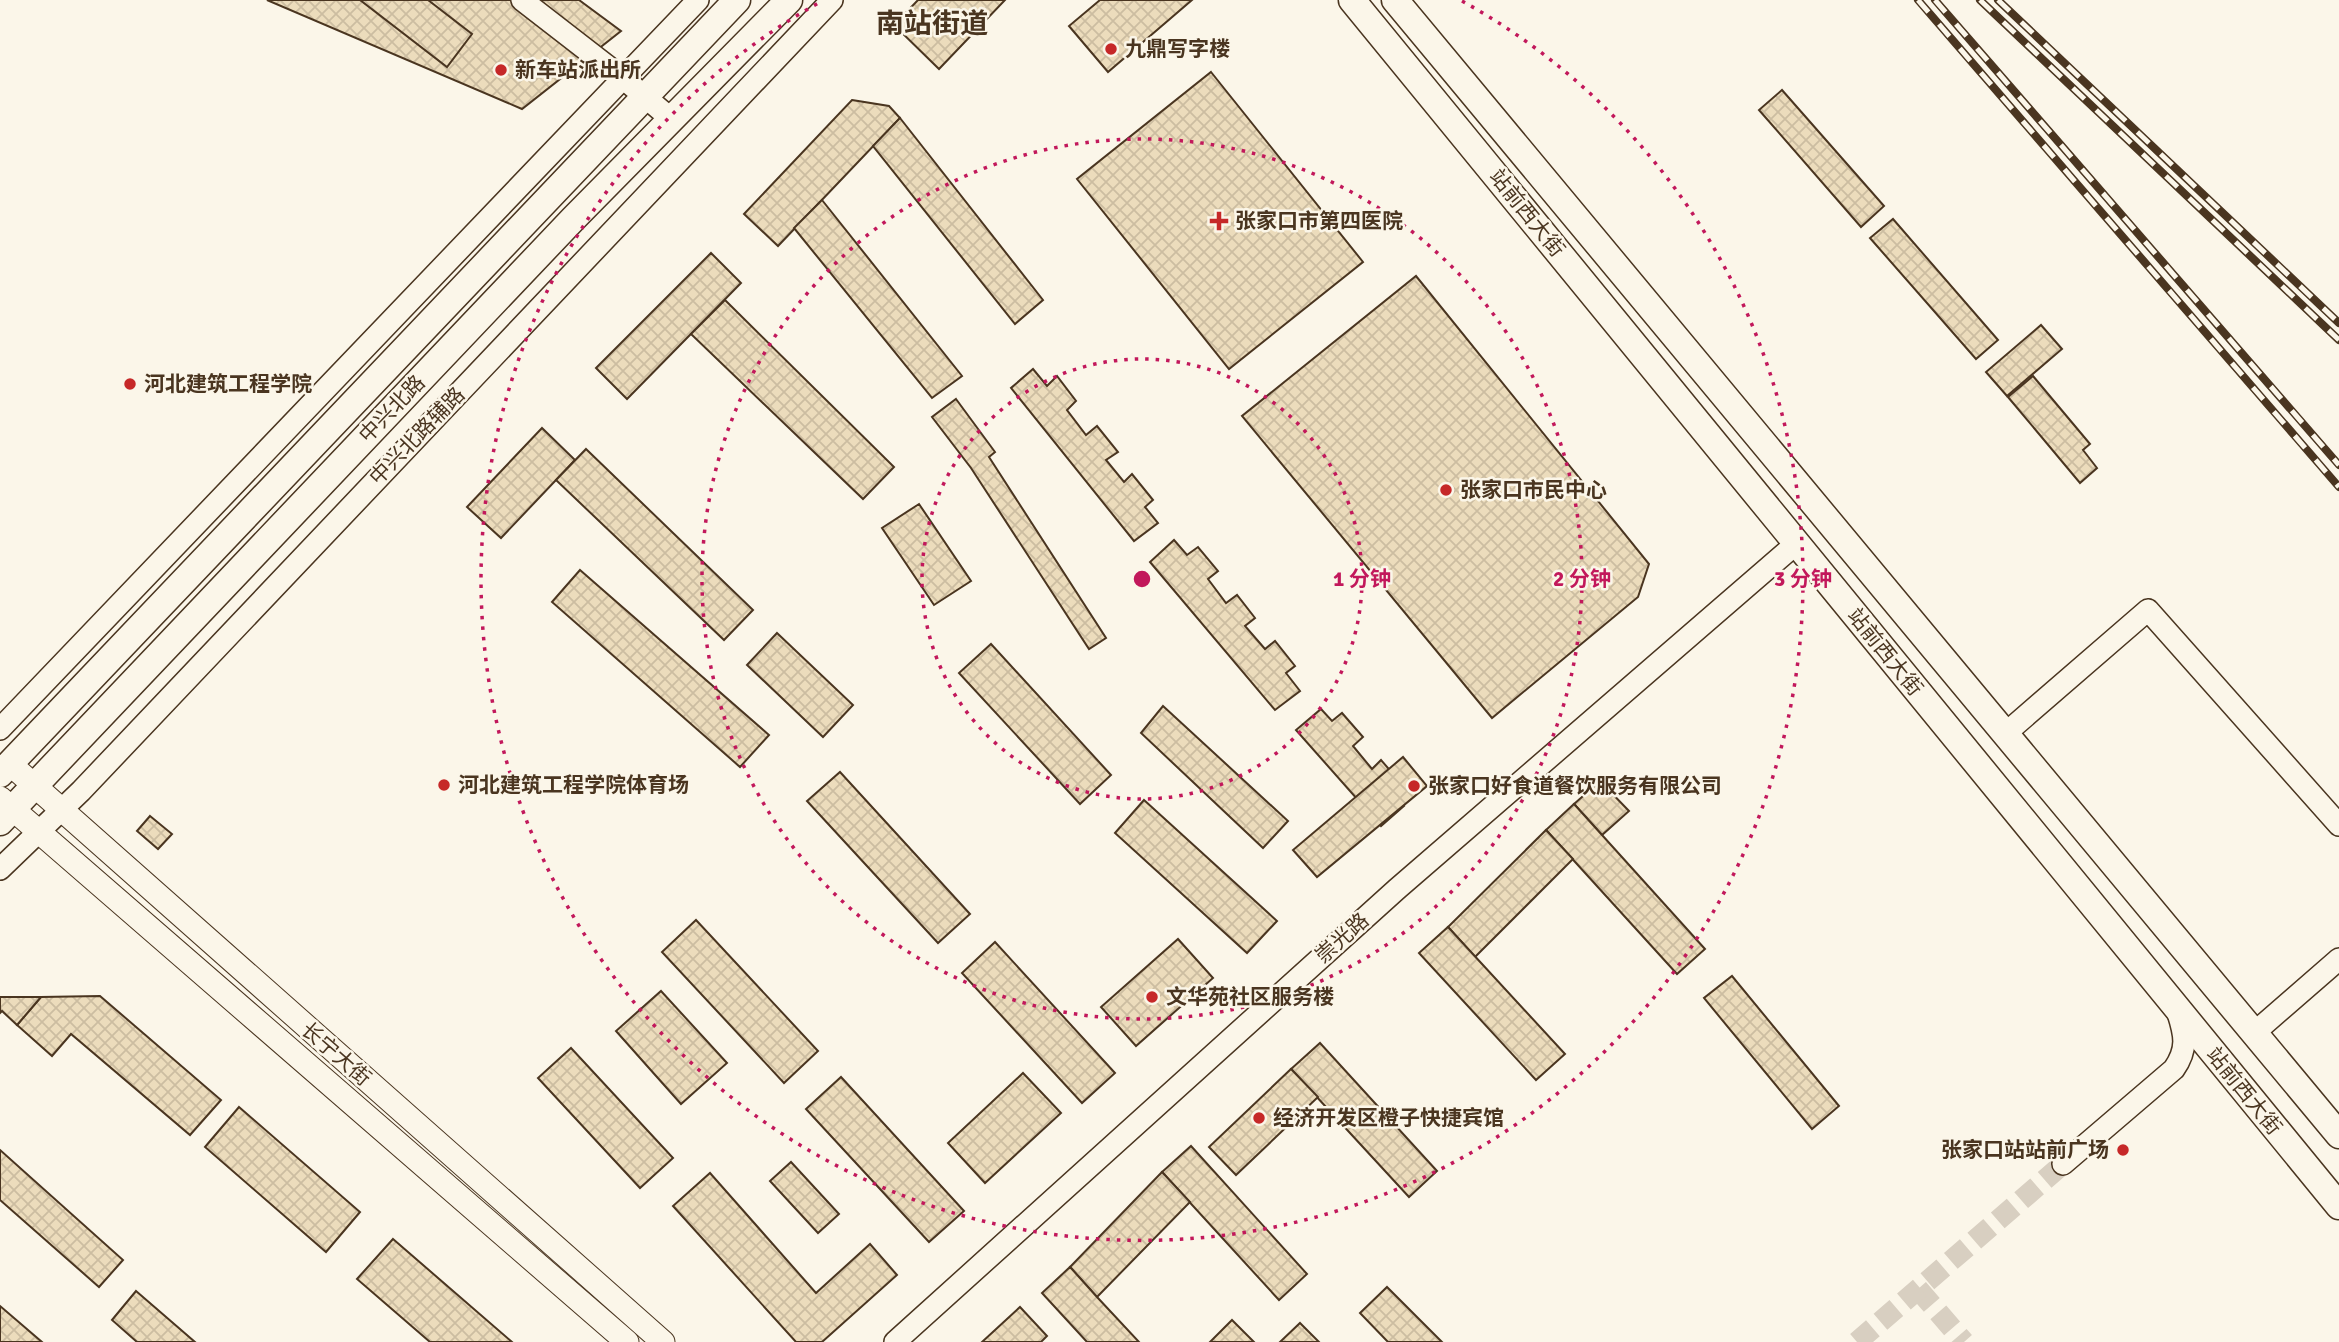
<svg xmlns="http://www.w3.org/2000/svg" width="2339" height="1342" font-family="Signika,'Noto Sans SC',sans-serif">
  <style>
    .building { fill: url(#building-cross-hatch); stroke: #4a3520; stroke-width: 2 }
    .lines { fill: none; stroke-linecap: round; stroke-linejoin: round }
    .tertiary-tunnel { stroke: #d8cfc1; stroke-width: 21; stroke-dasharray: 21 10; stroke-linecap: butt }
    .tertiary-casing { stroke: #4a3520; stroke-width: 24 }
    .secondary-casing { stroke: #4a3520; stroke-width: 25 }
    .primary-casing { stroke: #4a3520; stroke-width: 29 }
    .tertiary { stroke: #fbf6e9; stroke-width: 21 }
    .secondary { stroke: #fbf6e9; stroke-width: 23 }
    .primary { stroke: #fbf6e9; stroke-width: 26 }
    .rail-casing { stroke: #4a3520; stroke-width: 8 }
    .rail { stroke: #fbf6e9; stroke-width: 5; stroke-dasharray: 16; stroke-linecap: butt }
    .ring { fill: none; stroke: #c2185b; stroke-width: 3.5; stroke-dasharray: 3.5 7 }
    .poi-dot { fill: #c62828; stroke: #fbf6e9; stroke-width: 2.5 }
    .labels { text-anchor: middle; stroke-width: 5; stroke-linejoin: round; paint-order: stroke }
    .poi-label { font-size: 21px; font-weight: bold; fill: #4a3520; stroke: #fbf6e9; text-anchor: start }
    .street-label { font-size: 21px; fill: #4a3520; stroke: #fbf6e9 }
    .district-label { font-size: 28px; font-weight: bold; fill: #4a3520; stroke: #fbf6e9 }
    .centre { fill: #c2185b; stroke: #fbf6e9; stroke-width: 3.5 }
    .ring-label { font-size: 21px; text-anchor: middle; font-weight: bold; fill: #c2185b; stroke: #fbf6e9; stroke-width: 5; stroke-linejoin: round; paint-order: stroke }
  </style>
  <defs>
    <pattern id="building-cross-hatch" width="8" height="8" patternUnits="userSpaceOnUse" patternTransform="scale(1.75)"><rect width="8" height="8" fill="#ecdcbc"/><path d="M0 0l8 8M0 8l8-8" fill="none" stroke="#ccbda1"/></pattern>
  </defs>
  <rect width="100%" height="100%" fill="#fbf6e9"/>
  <g class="building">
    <path d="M267,0H579L621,31L522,109Z"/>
    <path d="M360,0H428L472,34L447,67Z"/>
    <path d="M918,0H1005L939,69L894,25Z"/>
    <path d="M1100,0H1192L1108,72L1069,26Z"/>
    <path d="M1211,72L1363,262L1229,369L1077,179Z"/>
    <path d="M1782,90L1884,206L1861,227L1759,110Z"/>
    <path d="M852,100L889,106L900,118L778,246L744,214Z"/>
    <path d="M900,118L1043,300L1015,324L873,146Z"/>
    <path d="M822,200L962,376L932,398L794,228Z"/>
    <path d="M1893,219L1998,340L1976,359L1870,238Z"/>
    <path d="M711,253L741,283L627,399L596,368Z"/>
    <path d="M1416,276L1649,564L1638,597L1492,718L1242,416Z"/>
    <path d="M725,300L894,467L863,499L691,334Z"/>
    <path d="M2041,325L2062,349L2007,396L1986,372Z"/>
    <path d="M1033,369L1047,386L1057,376L1076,401L1067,410L1086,435L1097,426L1118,452L1106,460L1124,482L1132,474L1153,500L1145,507L1158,523L1134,541L1011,388Z"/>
    <path d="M2033,376L2090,444L2083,450L2097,468L2080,483L2008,397Z"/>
    <path d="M956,399L995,452L989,457L1106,638L1089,649L971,468L932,417Z"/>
    <path d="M542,428L575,460L501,538L467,507Z"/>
    <path d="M586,449L753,610L724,640L556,480Z"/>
    <path d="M919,504L971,581L934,605L882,528Z"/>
    <path d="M1174,540L1187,555L1198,547L1218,571L1208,579L1226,603L1237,595L1255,618L1245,626L1265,649L1275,641L1295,666L1286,673L1300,691L1275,710L1150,562Z"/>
    <path d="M580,570L769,735L740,767L552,602Z"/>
    <path d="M777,633L853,705L823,737L747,665Z"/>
    <path d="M991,644L1111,775L1080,804L959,673Z"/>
    <path d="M1163,706L1288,821L1263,848L1141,733Z"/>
    <path d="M1321,709L1332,721L1342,713L1363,737L1353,746L1372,769L1381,760L1401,783L1392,792L1404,806L1381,826L1296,730Z"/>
    <path d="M1403,757L1427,786L1317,877L1293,850Z"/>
    <path d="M840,772L970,914L938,943L807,801Z"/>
    <path d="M1600,781L1629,811L1602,835L1574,804Z"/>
    <path d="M1144,800L1277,921L1247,953L1115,833Z"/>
    <path d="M1574,804L1705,949L1677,974L1546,830Z"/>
    <path d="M150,816L172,834L158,849L137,831Z"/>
    <path d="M1546,830L1573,859L1475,957L1448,927Z"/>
    <path d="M696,920L818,1051L784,1083L662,952Z"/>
    <path d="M1448,927L1565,1054L1536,1080L1419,953Z"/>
    <path d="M1178,939L1213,978L1136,1046L1101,1007Z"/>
    <path d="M995,942L1115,1073L1082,1103L962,973Z"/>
    <path d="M1732,976L1839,1106L1812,1129L1704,998Z"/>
    <path d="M661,991L727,1063L681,1104L616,1031Z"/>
    <path d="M100,996L221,1100L190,1135L71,1034L52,1056L17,1025L41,997Z"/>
    <path d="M0,997H41L17,1025L2,1011L0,1013Z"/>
    <path d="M1320,1043L1437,1171L1409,1197L1291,1069Z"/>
    <path d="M571,1048L673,1158L640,1188L538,1078Z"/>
    <path d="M1291,1069L1318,1097L1236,1175L1209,1147Z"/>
    <path d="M1023,1073L1061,1113L985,1183L948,1143Z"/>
    <path d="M841,1077L964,1211L929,1242L806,1109Z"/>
    <path d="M239,1107L360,1212L326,1252L205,1147Z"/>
    <path d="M1191,1146L1307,1274L1279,1300L1162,1172Z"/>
    <path d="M0,1150L123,1260L99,1287L0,1200Z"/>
    <path d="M791,1162L839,1214L818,1233L770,1181Z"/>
    <path d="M1162,1172L1190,1202L1097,1297L1070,1267Z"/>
    <path d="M710,1173L816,1293L870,1244L897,1275L822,1342H796L673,1206Z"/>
    <path d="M393,1239L512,1342H430L357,1279Z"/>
    <path d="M1070,1267L1097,1297L1139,1342H1087L1042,1293Z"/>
    <path d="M1387,1287L1442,1342H1388L1360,1313Z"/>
    <path d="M136,1291L195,1342H137L112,1320Z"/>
    <path d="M0,1306L42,1342H0Z"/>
    <path d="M1020,1307L1047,1336L1041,1342H982Z"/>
    <path d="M1232,1320L1254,1342H1210Z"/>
    <path d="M1300,1323L1319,1342H1280Z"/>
  </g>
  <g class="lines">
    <g class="tertiary-tunnel">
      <path d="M1918,1289L1964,1342"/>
      <path d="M1857,1342L2063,1164"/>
    </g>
    <defs>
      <g id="tertiary">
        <path d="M522,0L624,79L670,118"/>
        <path d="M0,729L698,0"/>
        <path d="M2006,733L2148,610L2339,825"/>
        <path d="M0,869L81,791L832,0"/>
        <path d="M2254,1033L2339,959"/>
        <path d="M2063,1164L2174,1069C2188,1049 2185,1035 2178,1013"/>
        <path d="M895,1342L1397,889L1797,543"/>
      </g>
      <g id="secondary">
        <path d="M10,764L663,1342"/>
        <path d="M0,798L627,1342"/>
      </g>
      <g id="primary">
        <path d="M1352,0L2339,1206"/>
        <path d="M1395,0L2339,1135"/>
        <path d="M0,774L737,0"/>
        <path d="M0,822L573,219L789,0"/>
      </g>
    </defs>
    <use href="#tertiary" class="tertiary-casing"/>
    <use href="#secondary" class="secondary-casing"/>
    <use href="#primary" class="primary-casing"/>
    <use href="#tertiary" class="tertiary"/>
    <use href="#secondary" class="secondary"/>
    <use href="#primary" class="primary"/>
    <defs>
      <g id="rail">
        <path d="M1918,0L2339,487"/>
        <path d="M1935,0L2339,465"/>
        <path d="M1980,0L2339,340"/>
        <path d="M1998,0L2339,323"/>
      </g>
    </defs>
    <use href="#rail" class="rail-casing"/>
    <use href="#rail" class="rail"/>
  </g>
  <g class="ring">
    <circle cx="1142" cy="579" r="220"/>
    <circle cx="1142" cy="579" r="440"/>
    <path d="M1462 1A661 661 0 1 1 822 1"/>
  </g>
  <g class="poi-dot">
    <circle cx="1111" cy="49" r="7"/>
    <circle cx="501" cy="70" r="7"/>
    <path d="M1215.5 210.5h7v7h7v7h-7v7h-7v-7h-7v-7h7z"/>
    <circle cx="130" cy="384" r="7"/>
    <circle cx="1446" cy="490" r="7"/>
    <circle cx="444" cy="785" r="7"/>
    <circle cx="1414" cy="786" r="7"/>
    <circle cx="1152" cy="997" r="7"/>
    <circle cx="1259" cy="1118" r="7"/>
    <circle cx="2123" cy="1150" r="7"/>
  </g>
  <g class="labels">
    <g class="poi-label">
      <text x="1125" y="56">九鼎写字楼</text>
      <text x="515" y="77">新车站派出所</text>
      <text x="1235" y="228">张家口市第四医院</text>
      <text x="144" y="391">河北建筑工程学院</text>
      <text x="1460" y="497">张家口市民中心</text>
      <text x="458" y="792">河北建筑工程学院体育场</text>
      <text x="1428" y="793">张家口好食道餐饮服务有限公司</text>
      <text x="1166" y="1004">文华苑社区服务楼</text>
      <text x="1273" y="1125">经济开发区橙子快捷宾馆</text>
      <text x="2109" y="1157" text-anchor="end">张家口站站前广场</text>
    </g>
    <g class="street-label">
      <text transform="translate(1527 213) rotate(51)" y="7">站前西大街</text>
      <text transform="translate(392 409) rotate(-46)" y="7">中兴北路</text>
      <text transform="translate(417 436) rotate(-46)" y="7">中兴北路辅路</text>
      <text transform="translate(1885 652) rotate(51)" y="7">站前西大街</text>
      <text transform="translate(1342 938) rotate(-42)" y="7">崇光路</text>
      <text transform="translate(336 1054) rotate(41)" y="7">长宁大街</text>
      <text transform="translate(2244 1091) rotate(51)" y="7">站前西大街</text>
    </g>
    <g class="district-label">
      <text x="932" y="33">南站街道</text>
    </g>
  </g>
  <circle cx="1142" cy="579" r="10" class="centre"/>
  <g class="ring-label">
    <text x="1362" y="586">1 分钟</text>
    <text x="1582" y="586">2 分钟</text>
    <text x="1803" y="586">3 分钟</text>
  </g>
</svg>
